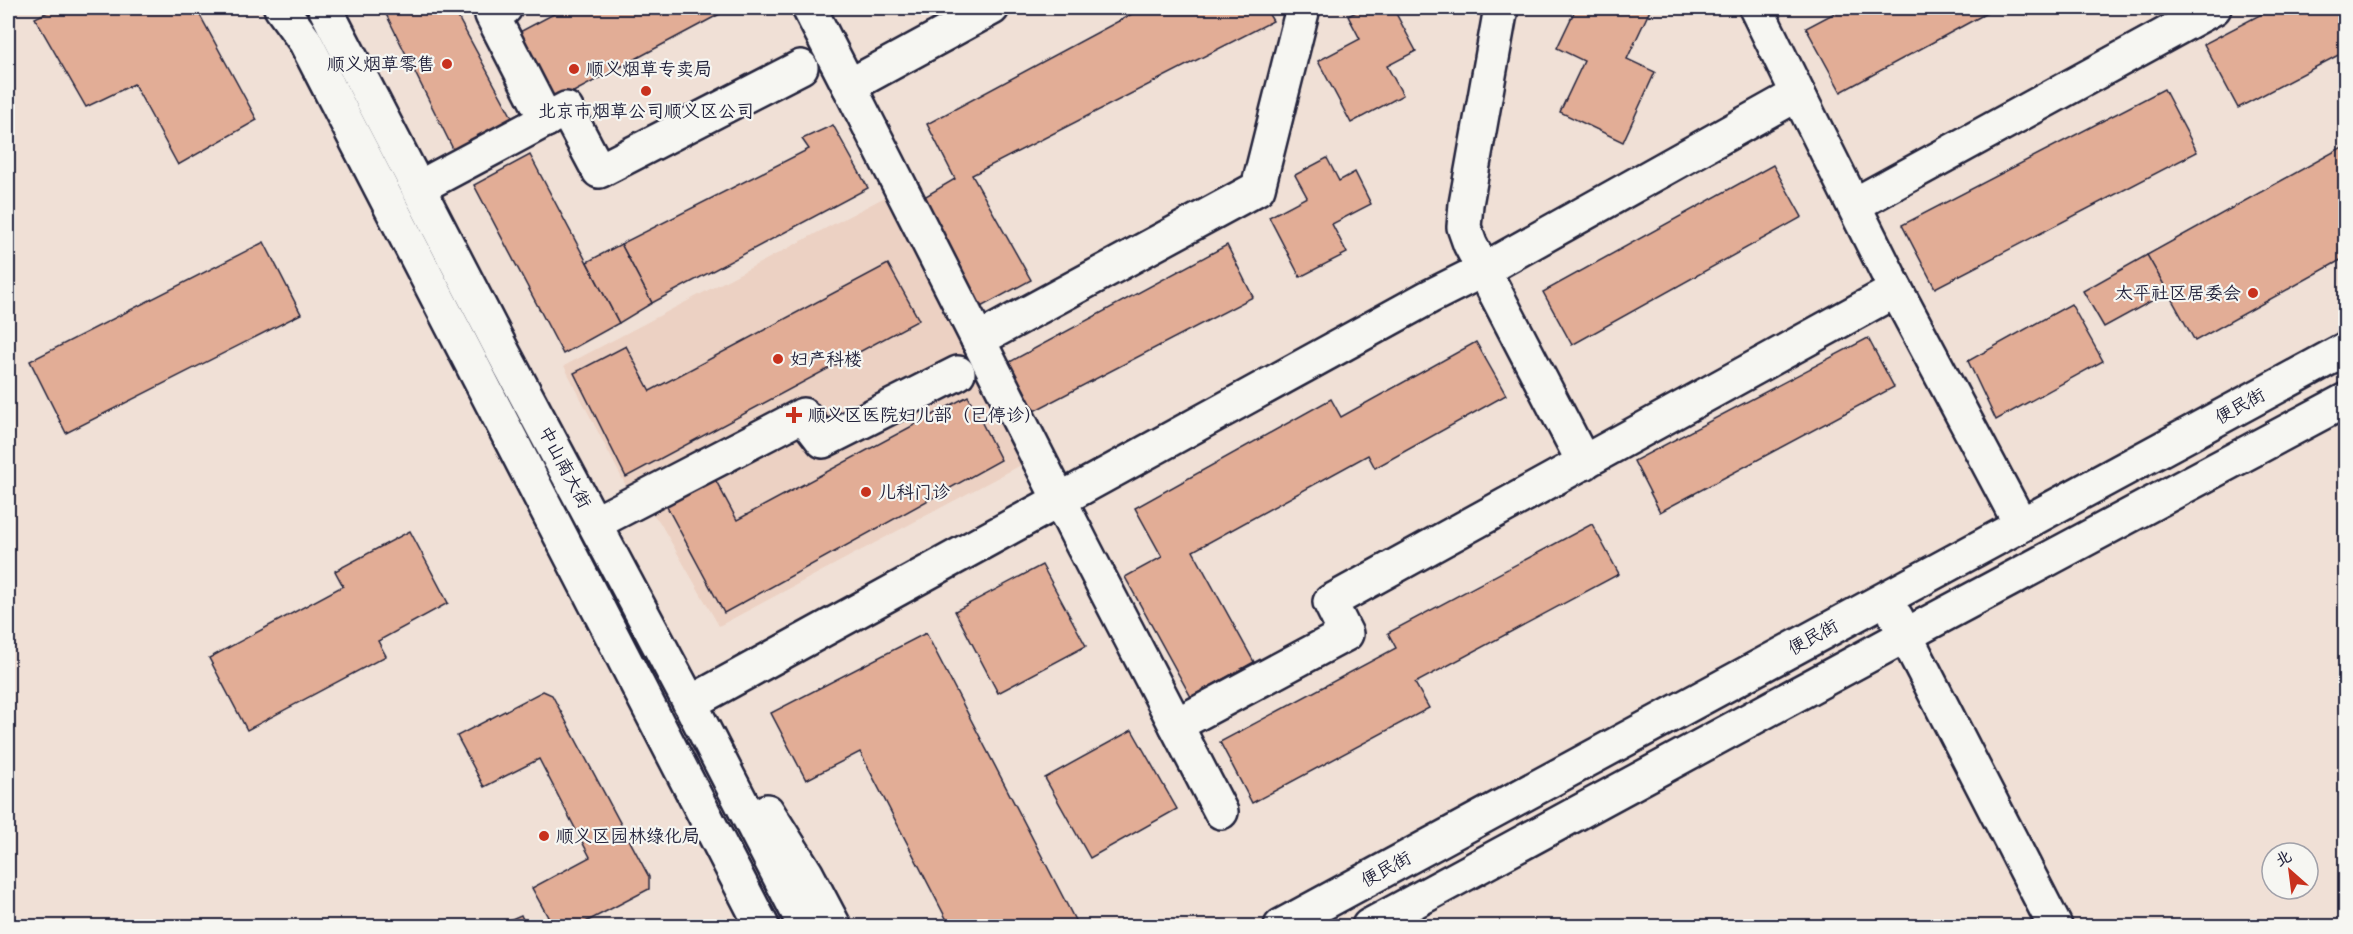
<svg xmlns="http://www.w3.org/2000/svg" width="2353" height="934" font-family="Mali,'LXGW WenKai TC',sans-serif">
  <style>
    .built { fill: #ecd1c3 }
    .building { fill: #e2ad96; stroke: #22223b; stroke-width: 1.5 }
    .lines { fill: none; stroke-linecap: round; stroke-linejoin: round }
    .minor-casing { stroke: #22223b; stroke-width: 38 }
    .minor { stroke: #f6f6f2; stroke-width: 33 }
    .poi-dot { fill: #c8321e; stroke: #f6f6f2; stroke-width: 2 }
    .labels { text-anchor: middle; stroke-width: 4.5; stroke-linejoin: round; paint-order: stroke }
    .poi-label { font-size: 18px; fill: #22223b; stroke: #f6f6f2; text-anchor: start }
    .street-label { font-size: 18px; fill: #22223b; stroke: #f6f6f2 }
  </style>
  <rect width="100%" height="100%" fill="#f0e0d6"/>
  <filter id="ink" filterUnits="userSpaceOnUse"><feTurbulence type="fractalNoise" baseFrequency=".0167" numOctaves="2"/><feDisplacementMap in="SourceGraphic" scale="12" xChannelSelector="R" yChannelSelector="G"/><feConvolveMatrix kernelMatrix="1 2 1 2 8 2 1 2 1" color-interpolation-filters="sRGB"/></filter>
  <g filter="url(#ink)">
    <path class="built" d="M887,196L1023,464L719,626L659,521L626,486L564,366Z"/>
    <g class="building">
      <path d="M56,8H196L257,120L178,165L134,84L86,107L35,18Z"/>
      <path d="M383,8H453L514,121L456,155Z"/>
      <path d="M565,8H731L551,104L514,35Z"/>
      <path d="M1143,8H1265L1273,21L972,175L1031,280L977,309L919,200L955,179L927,124Z"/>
      <path d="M1364,8H1393L1416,51L1387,66L1403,95L1351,123L1318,61L1360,39L1348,16Z"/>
      <path d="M1576,8H1651L1627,59L1655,72L1623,142L1560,112L1584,61L1557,48Z"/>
      <path d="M1844,8H1996L1841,92L1806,28Z"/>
      <path d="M2273,8H2346V51L2238,108L2204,44Z"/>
      <path d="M2164,89L2197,152L1935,288L1902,225Z"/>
      <path d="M833,125L868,188L652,303L621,244L809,149L802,139Z"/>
      <path d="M2346,145V257L2195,341L2147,255Z"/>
      <path d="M530,155L619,323L563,354L474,185Z"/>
      <path d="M1327,158L1339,181L1355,172L1371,204L1332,224L1347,253L1300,277L1269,217L1307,197L1295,175Z"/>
      <path d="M1773,165L1802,217L1572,345L1543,292Z"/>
      <path d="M264,242L301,314L66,433L30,361Z"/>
      <path d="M621,244L652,303L619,323L587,262Z"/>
      <path d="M1227,245L1253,297L1032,412L1006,364Z"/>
      <path d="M2147,255L2168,292L2104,327L2083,291Z"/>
      <path d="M888,264L919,320L626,477L574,373L626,346L650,391Z"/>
      <path d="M2071,304L2103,361L1996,420L1968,361Z"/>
      <path d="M1868,338L1894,387L1660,512L1634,461Z"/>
      <path d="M1476,342L1506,395L1375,468L1368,455L1193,551L1254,662L1191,697L1125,577L1162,557L1135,508L1331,399L1341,417Z"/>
      <path d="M968,396L1001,460L724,613L666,505L715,479L737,520Z"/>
      <path d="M1592,524L1619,574L1415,683L1429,708L1252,803L1220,742L1396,648L1388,633Z"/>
      <path d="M410,531L448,603L378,641L386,656L247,730L209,658L343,586L335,571Z"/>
      <path d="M1042,565L1086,646L998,693L955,611Z"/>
      <path d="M926,633L1078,926H950L860,752L806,780L771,713Z"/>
      <path d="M543,691L552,695L649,877V889L578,926H553L532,888L590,857L539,759L484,787L457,736Z"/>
      <path d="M1132,730L1177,809L1090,858L1045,778Z"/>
      <path d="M521,915L526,926H495Z"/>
    </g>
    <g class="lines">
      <defs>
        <g id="minor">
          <path d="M281,8L305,41L762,926"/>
          <path d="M325,8L504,354L690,703L805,926"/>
          <path d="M505,8L492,15L546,120"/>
          <path d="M809,8L849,86"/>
          <path d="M992,8L849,86L1083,546L1221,812"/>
          <path d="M1501,8L1466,204L1464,227L1470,244L1584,463"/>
          <path d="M1756,8L1802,102"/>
          <path d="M418,188L566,109L599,171L801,67"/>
          <path d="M1854,205L2214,8"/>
          <path d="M978,340L1258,188L1303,8"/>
          <path d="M595,523L803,415L823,441L958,373"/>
          <path d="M1896,617L2055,926"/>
          <path d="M690,703L1429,297L1483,270L1798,94L1896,290L2021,525"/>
          <path d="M1176,725L1346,634L1330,602L1896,290"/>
          <path d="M767,811L806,873L834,926"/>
          <path d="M1281,926L2346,349"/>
          <path d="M1369,926L1906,635L2346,400"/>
        </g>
      </defs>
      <use href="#minor" class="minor-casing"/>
      <use href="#minor" class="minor"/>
    </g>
  </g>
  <g class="poi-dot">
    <circle cx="447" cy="64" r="6"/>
    <circle cx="574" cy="69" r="6"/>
    <circle cx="646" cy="91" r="6"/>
    <circle cx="2253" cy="293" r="6"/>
    <circle cx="778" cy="359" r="6"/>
    <path d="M791 406h6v6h6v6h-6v6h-6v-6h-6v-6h6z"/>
    <circle cx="866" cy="492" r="6"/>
    <circle cx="544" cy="836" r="6"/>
  </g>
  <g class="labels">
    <g class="poi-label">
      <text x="435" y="70" text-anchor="end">顺义烟草零售</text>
      <text x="586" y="75">顺义烟草专卖局</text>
      <text x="646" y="117" text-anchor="middle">北京市烟草公司顺义区公司</text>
      <text x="2241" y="299" text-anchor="end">太平社区居委会</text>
      <text x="790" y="365">妇产科楼</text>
      <text x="808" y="421">顺义区医院妇儿部（已停诊）</text>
      <text x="878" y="498">儿科门诊</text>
      <text x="556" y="842">顺义区园林绿化局</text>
    </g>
    <g class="street-label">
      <text transform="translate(2240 406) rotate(-29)" y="6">便民街</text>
      <text transform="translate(565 467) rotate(62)" y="6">中山南大街</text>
      <text transform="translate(1813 637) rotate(-29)" y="6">便民街</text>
      <text transform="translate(1386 869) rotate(-29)" y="6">便民街</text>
    </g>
  </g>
  <rect width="2353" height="934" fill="none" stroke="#f6f6f2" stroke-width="30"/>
  <rect x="15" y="15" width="2323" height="904" fill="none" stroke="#22223b" stroke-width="2" filter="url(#ink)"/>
  <g transform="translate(2290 871) rotate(332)"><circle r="28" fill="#f6f6f2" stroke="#a1a1a9" stroke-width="1.5"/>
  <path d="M0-4.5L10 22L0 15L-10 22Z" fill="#c8321e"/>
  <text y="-9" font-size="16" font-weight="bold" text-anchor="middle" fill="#22223b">北</text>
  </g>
</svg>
